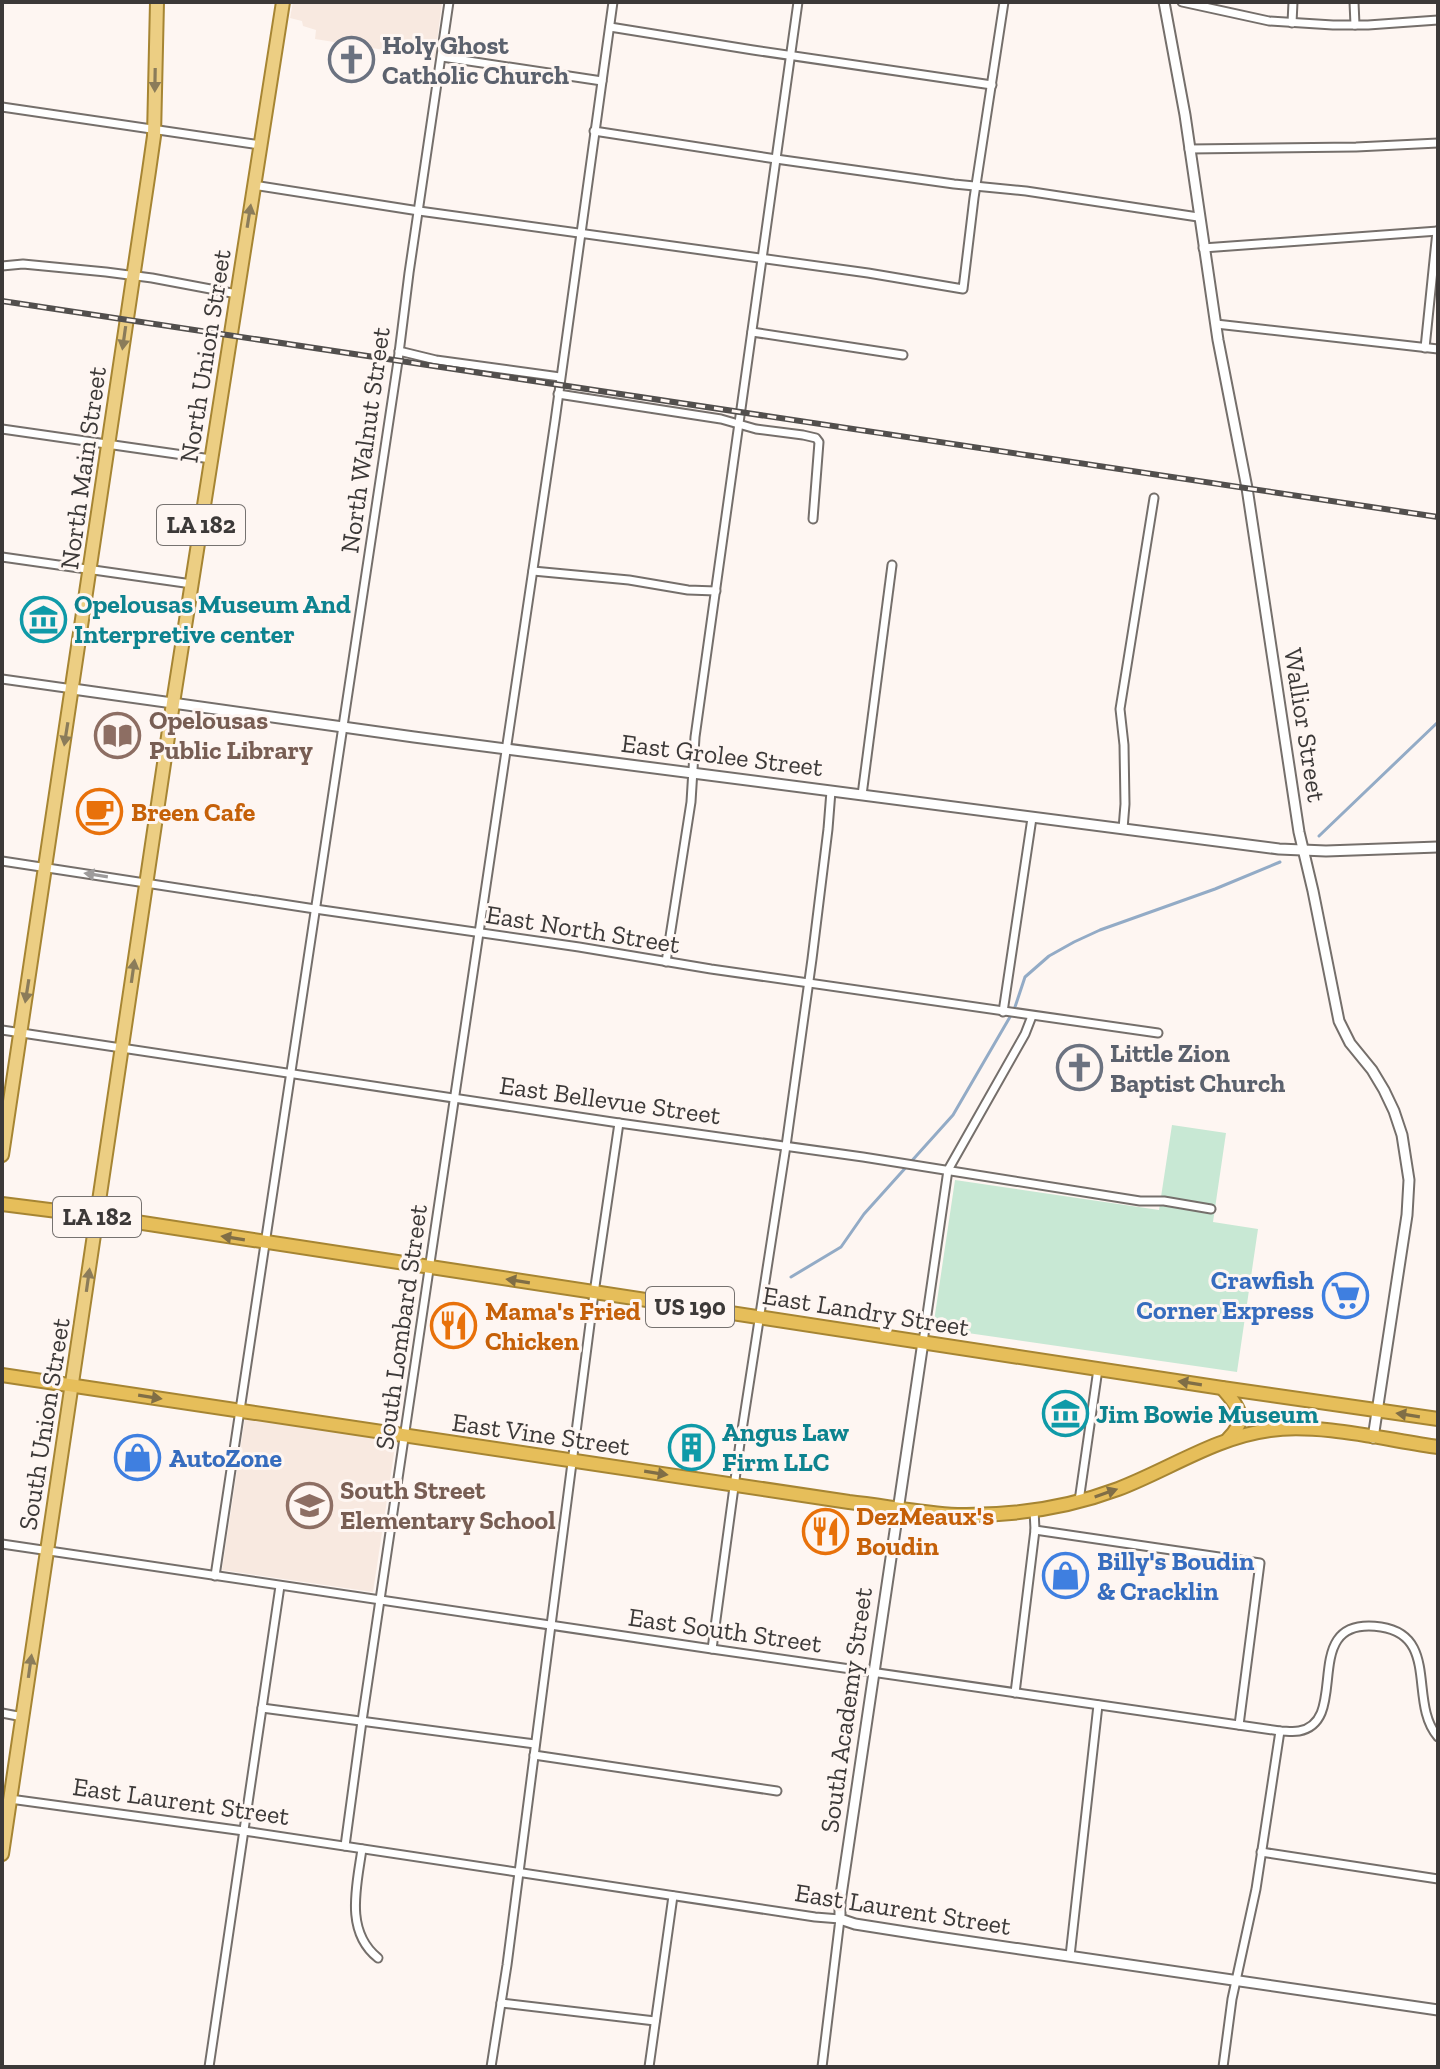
<svg xmlns="http://www.w3.org/2000/svg" width="1440" height="2069" font-family="'Zilla Slab',serif">
  <style>
    .built { fill: #f8e9e0 }
    .green { fill: #c8e8d4 }
    .lines { fill: none; stroke-linecap: round; stroke-linejoin: round }
    .stream { stroke: #93abc6; stroke-width: 3 }
    .minor-casing { stroke: #756f6b; stroke-width: 11 }
    .tertiary-casing { stroke: #756f6b; stroke-width: 13 }
    .primary-casing { stroke: #a68533; stroke-width: 16 }
    .trunk-casing { stroke: #a68533; stroke-width: 16 }
    .minor { stroke: #fff; stroke-width: 7 }
    .tertiary { stroke: #fff; stroke-width: 9 }
    .primary { stroke: #ecce83; stroke-width: 12 }
    .trunk { stroke: #e6be5a; stroke-width: 12 }
    .rail-casing { stroke: #524f4d; stroke-width: 6 }
    .rail { stroke: #fef6f2; stroke-width: 3; stroke-dasharray: 9; stroke-linecap: butt }
    .oneway { fill: #8b7c5a }
    .oneway2 { fill: #9e9c9c }
    .oneway3 { fill: #806e46 }
    .labels { text-anchor: middle; stroke-width: 6; stroke-linejoin: round; paint-order: stroke }
    .shield { fill: #fef6f2; stroke: #767270; stroke-width: 2 }
    .shield-label { font-size: 24px; font-weight: bold; fill: #3c3938 }
    .worship-label { font-size: 26px; font-weight: bold; fill: #5b616d; stroke: #fef6f2; text-anchor: start }
    .street-label { font-size: 26px; fill: #3c3938; stroke: #fef6f2 }
    .culture-label { font-size: 26px; font-weight: bold; fill: #0d838f; stroke: #fef6f2; text-anchor: start }
    .education-label { font-size: 26px; font-weight: bold; fill: #785e54; stroke: #fef6f2; text-anchor: start }
    .food-label { font-size: 26px; font-weight: bold; fill: #c56008; stroke: #fef6f2; text-anchor: start }
    .shop-label { font-size: 26px; font-weight: bold; fill: #366cbe; stroke: #fef6f2; text-anchor: start }
  </style>
  <rect width="100%" height="100%" fill="#fef6f2"/>
  <g class="built">
    <path d="M293,2H442L435,58L315,39L316,30L303,26L302,21L290,18Z"/>
    <path d="M245,1418L396,1440L373,1592L222,1570Z"/>
  </g>
  <path class="green" d="M1172,1125L1226,1133L1213,1222L1258,1229L1237,1372L933,1328L955,1180L1159,1210Z"/>
  <g class="lines">
    <g class="stream">
      <path d="M1319,836L1438,722"/>
      <path d="M791,1277L841,1247L864,1214L953,1115L1014,1010L1025,977L1049,956L1074,942L1100,930L1215,889L1280,862"/>
    </g>
    <defs>
      <g id="minor">
        <path d="M1182,2L1269,21L1333,25H1368L1438,20"/>
        <path d="M1354,2L1355,25"/>
        <path d="M1292,23L1293,2"/>
        <path d="M610,27L753,50L992,85"/>
        <path d="M442,57L602,81"/>
        <path d="M2,107L260,145"/>
        <path d="M594,131L776,159L954,184L1026,191L1198,217"/>
        <path d="M1189,149L1356,147L1438,143"/>
        <path d="M253,185L419,211L868,273L963,289L974,198L1004,2"/>
        <path d="M1203,248L1438,231"/>
        <path d="M2,266L23,264L106,272L152,278L237,294"/>
        <path d="M1216,324L1438,349"/>
        <path d="M752,332L903,355"/>
        <path d="M1425,348L1437,231"/>
        <path d="M399,351L436,360L560,377"/>
        <path d="M558,394L721,419L756,429L803,435L816,438L819,442L813,519"/>
        <path d="M2,429L211,459"/>
        <path d="M2,557L192,584"/>
        <path d="M533,571L629,580L688,590L716,591"/>
        <path d="M2,679L73,689"/>
        <path d="M862,795L892,565"/>
        <path d="M1123,829L1125,804L1124,745L1120,709L1154,498"/>
        <path d="M2,861L315,909L579,947L711,969L1158,1033"/>
        <path d="M666,962L691,802L695,737L798,2"/>
        <path d="M1003,1012L1032,818"/>
        <path d="M2,1030L619,1123L863,1157L1140,1201H1164L1211,1209"/>
        <path d="M923,1342L948,1170L1025,1034L1032,1016"/>
        <path d="M1079,1501L1098,1369"/>
        <path d="M1035,1530L1260,1563L1239,1725"/>
        <path d="M2,1544L712,1649L1280,1731C1286,1731 1293,1732 1299,1731C1353,1721 1296,1615 1381,1627C1440,1636 1408,1703 1438,1737"/>
        <path d="M215,1576L398,361L409,273L449,2"/>
        <path d="M712,1649L740,1443L786,1146L812,959L828,829L831,791"/>
        <path d="M1015,1693L1035,1530L1034,1509"/>
        <path d="M262,1708L535,1744"/>
        <path d="M2,1713L23,1717"/>
        <path d="M534,1755L777,1791"/>
        <path d="M10,1799L244,1831L815,1917L840,1919L822,2067"/>
        <path d="M345,1846L362,1721L555,421L613,2"/>
        <path d="M362,1849C357,1885 344,1931 378,1958"/>
        <path d="M1261,1852L1438,1879"/>
        <path d="M1070,1956L1098,1705"/>
        <path d="M501,2003L655,2021"/>
        <path d="M209,2067L280,1586"/>
        <path d="M491,2067L507,1965L594,1293L619,1123"/>
        <path d="M649,2067L673,1896"/>
        <path d="M1223,2067L1232,1999L1256,1889L1280,1731"/>
      </g>
      <g id="tertiary">
        <path d="M1164,2L1185,115L1218,340L1247,488L1299,832L1313,891L1339,1021L1350,1043L1372,1070L1384,1090L1394,1111L1402,1135L1409,1180L1407,1215L1373,1438"/>
        <path d="M73,689L414,737L1279,849L1326,851L1438,847"/>
        <path d="M923,1342L840,1902V1919L855,1924L931,1936L1438,2010"/>
      </g>
      <g id="primary">
        <path d="M2,1155L149,171L154,136L157,2"/>
        <path d="M2,1854L173,703L283,2"/>
      </g>
      <g id="trunk">
        <path d="M2,1204L97,1216L1222,1388L1438,1419"/>
        <path d="M2,1375L849,1502C885,1506 921,1513 957,1515C1011,1516 1067,1508 1118,1489C1168,1470 1216,1437 1270,1430C1320,1423 1387,1440 1438,1447"/>
        <path d="M1222,1388C1239,1407 1249,1419 1228,1439"/>
      </g>
    </defs>
    <use href="#minor" class="minor-casing"/>
    <use href="#tertiary" class="tertiary-casing"/>
    <use href="#primary" class="primary-casing"/>
    <use href="#trunk" class="trunk-casing"/>
    <use href="#minor" class="minor"/>
    <use href="#tertiary" class="tertiary"/>
    <use href="#primary" class="primary"/>
    <use href="#trunk" class="trunk"/>
    <defs>
      <path id="rail" d="M2,301L1438,517"/>
    </defs>
    <use href="#rail" class="rail-casing"/>
    <use href="#rail" class="rail"/>
  </g>
  <defs><path id="oneway-solid" d="M-6-.8H1V-3.2L6.5 0L1 3.2V.8H-6Z" transform="scale(2)"/></defs>
  <g class="oneway">
    <use href="#oneway-solid" transform="translate(155 80) rotate(91)"/>
    <use href="#oneway-solid" transform="translate(249 216) rotate(-81)"/>
    <use href="#oneway-solid" transform="translate(124 338) rotate(98)"/>
    <use href="#oneway-solid" transform="translate(66 734) rotate(99)"/>
    <use href="#oneway-solid" transform="translate(133 971) rotate(-82)"/>
    <use href="#oneway-solid" transform="translate(27 991) rotate(99)"/>
    <use href="#oneway-solid" transform="translate(88 1280) rotate(-82)"/>
    <use href="#oneway-solid" transform="translate(30 1666) rotate(-82)"/>
  </g>
  <use class="oneway2" href="#oneway-solid" transform="translate(96 875) rotate(-171)"/>
  <g class="oneway3">
    <use href="#oneway-solid" transform="translate(233 1238) rotate(-171)"/>
    <use href="#oneway-solid" transform="translate(518 1281) rotate(-171)"/>
    <use href="#oneway-solid" transform="translate(1190 1383) rotate(-171)"/>
    <use href="#oneway-solid" transform="translate(150 1397) rotate(9)"/>
    <use href="#oneway-solid" transform="translate(1408 1415) rotate(-171)"/>
    <use href="#oneway-solid" transform="translate(656 1473) rotate(9)"/>
    <use href="#oneway-solid" transform="translate(1106 1493) rotate(-19)"/>
  </g>
  <defs>
    <symbol id="church-ring" viewBox="-11 -11 22 22"><circle r="9.5" fill="#fef6f2" stroke="#6b7280" stroke-width="1.5"/><path d="M-1.2-6h2.4v3.5h3.3v2.4h-3.3V6h-2.4V-.1h-3.3v-2.4h3.3Z" fill="#6b7280"/></symbol>
    <symbol id="museum-ring" viewBox="-11 -11 22 22"><circle r="9.5" fill="#fef6f2" stroke="#0f9aa8" stroke-width="1.5"/><path d="M0-6L6-3V-2H-6V-3ZM-5-1h2V3h-2ZM-1-1h2V3h-2ZM3-1h2V3H3ZM-6 4H6V6H-6Z" fill="#0f9aa8"/></symbol>
    <symbol id="library-ring" viewBox="-11 -11 22 22"><circle r="9.5" fill="#fef6f2" stroke="#8d6e63" stroke-width="1.5"/><path d="M-6-4Q-3-5.5-.7-3.5V5Q-3 3-6 4ZM6-4Q3-5.5 .7-3.5V5Q3 3 6 4Z" fill="#8d6e63"/></symbol>
    <symbol id="cafe-ring" viewBox="-11 -11 22 22"><circle r="9.5" fill="#fef6f2" stroke="#e8710a" stroke-width="1.5"/><path d="M-5.5-4.5H6V0H3Q3 3.5 0 3.5H-2.5Q-5.5 3.5-5.5 0ZM3-3.2v2h1.7v-2ZM-6 4.5H4V6H-6Z" fill="#e8710a"/></symbol>
    <symbol id="supermarket-ring" viewBox="-11 -11 22 22"><circle r="9.5" fill="#fef6f2" stroke="#3f7fe0" stroke-width="1.5"/><path d="M-6-5.5h2.5l.6 2H6L4.5 2H-2.5L-4.4-4H-6ZM-1.5 3.2a1.3 1.3 0 1 0 .1 0ZM3 3.2a1.3 1.3 0 1 0 .1 0Z" fill="#3f7fe0"/></symbol>
    <symbol id="restaurant-ring" viewBox="-11 -11 22 22"><circle r="9.5" fill="#fef6f2" stroke="#e8710a" stroke-width="1.5"/><path d="M-5-6h1v4h1v-4h1v4h1v-4h1v5L-1.5 .5V6h-2V.5L-5-1ZM5-6V6H3V1.5H1.5Q1.5-4 5-6Z" fill="#e8710a"/></symbol>
    <symbol id="building-ring" viewBox="-11 -11 22 22"><circle r="9.5" fill="#fef6f2" stroke="#0f9aa8" stroke-width="1.5"/><path d="M-4-6H4V6H1V3H-1V6H-4ZM-2.5-4.3h1.7v1.8h-1.7ZM.8-4.3h1.7v1.8H.8ZM-2.5-1h1.7V.8h-1.7ZM.8-1h1.7V.8H.8Z" fill="#0f9aa8"/></symbol>
    <symbol id="shop-ring" viewBox="-11 -11 22 22"><circle r="9.5" fill="#fef6f2" stroke="#3f7fe0" stroke-width="1.5"/><path d="M-5-2.5h2.3a2.7 3.5 0 0 1 5.4 0H5L5.5 6h-11ZM-1.5-2.5h3a1.5 2.3 0 0 0-3 0Z" fill="#3f7fe0"/></symbol>
    <symbol id="school-ring" viewBox="-11 -11 22 22"><circle r="9.5" fill="#fef6f2" stroke="#8d6e63" stroke-width="1.5"/><path d="M0-5L7-2L0 1L-7-2ZM-4 1L0 2.5L4 1V4Q0 6-4 4Z" fill="#8d6e63"/></symbol>
  </defs>
  <g fill-rule="evenodd">
    <use href="#church-ring" x="326" y="34" width="51" height="51"/>
    <use href="#museum-ring" x="18" y="594" width="51" height="51"/>
    <use href="#library-ring" x="92" y="710" width="51" height="51"/>
    <use href="#cafe-ring" x="74" y="786" width="51" height="51"/>
    <use href="#church-ring" x="1054" y="1042" width="51" height="51"/>
    <use href="#supermarket-ring" x="1320" y="1270" width="51" height="51"/>
    <use href="#restaurant-ring" x="428" y="1300" width="51" height="51"/>
    <use href="#museum-ring" x="1040" y="1388" width="51" height="51"/>
    <use href="#building-ring" x="666" y="1422" width="51" height="51"/>
    <use href="#shop-ring" x="112" y="1432" width="51" height="51"/>
    <use href="#school-ring" x="284" y="1480" width="51" height="51"/>
    <use href="#restaurant-ring" x="800" y="1506" width="51" height="51"/>
    <use href="#shop-ring" x="1040" y="1550" width="51" height="51"/>
  </g>
  <g class="labels">
    <g class="shield">
      <rect x="157" y="505" width="88" height="40" rx="6"/>
      <rect x="53" y="1197" width="88" height="40" rx="6"/>
      <rect x="646" y="1287" width="88" height="40" rx="6"/>
    </g>
    <g class="shield-label">
      <text x="201" y="533">LA 182</text>
      <text x="97" y="1225">LA 182</text>
      <text x="690" y="1315">US 190</text>
    </g>
    <g class="worship-label">
      <text x="382" y="54">Holy Ghost<tspan x="382" dy="30">Catholic Church</tspan></text>
      <text x="1110" y="1062">Little Zion<tspan x="1110" dy="30">Baptist Church</tspan></text>
    </g>
    <g class="street-label">
      <text transform="translate(205 356) rotate(-81)" y="9">North Union Street</text>
      <text transform="translate(365 440) rotate(-82)" y="9">North Walnut Street</text>
      <text transform="translate(83 468) rotate(-82)" y="9">North Main Street</text>
      <text transform="translate(1305 725) rotate(81)" y="9">Wallior Street</text>
      <text transform="translate(722 755) rotate(7)" y="9">East Grolee Street</text>
      <text transform="translate(583 929) rotate(9)" y="9">East North Street</text>
      <text transform="translate(610 1100) rotate(8)" y="9">East Bellevue Street</text>
      <text transform="translate(866 1311) rotate(9)" y="9">East Landry Street</text>
      <text transform="translate(401 1327) rotate(-82)" y="9">South Lombard Street</text>
      <text transform="translate(44 1424) rotate(-81)" y="9">South Union Street</text>
      <text transform="translate(541 1434) rotate(8)" y="9">East Vine Street</text>
      <text transform="translate(725 1630) rotate(8)" y="9">East South Street</text>
      <text transform="translate(846 1710) rotate(-82)" y="9">South Academy Street</text>
      <text transform="translate(181 1801) rotate(8)" y="9">East Laurent Street</text>
      <text transform="translate(903 1909) rotate(9)" y="9">East Laurent Street</text>
    </g>
    <g class="culture-label">
      <text x="74" y="613">Opelousas Museum And<tspan x="74" dy="30">Interpretive center</tspan></text>
      <text x="1096" y="1423">Jim Bowie Museum</text>
      <text x="722" y="1441">Angus Law<tspan x="722" dy="30">Firm LLC</tspan></text>
    </g>
    <g class="education-label">
      <text x="149" y="729">Opelousas<tspan x="149" dy="30">Public Library</tspan></text>
      <text x="340" y="1499">South Street<tspan x="340" dy="30">Elementary School</tspan></text>
    </g>
    <g class="food-label">
      <text x="131" y="821">Breen Cafe</text>
      <text x="485" y="1320">Mama's Fried<tspan x="485" dy="30">Chicken</tspan></text>
      <text x="856" y="1525">DezMeaux's<tspan x="856" dy="30">Boudin</tspan></text>
    </g>
    <g class="shop-label">
      <text x="1314" y="1289" text-anchor="end">Crawfish<tspan x="1314" dy="30">Corner Express</tspan></text>
      <text x="169" y="1467">AutoZone</text>
      <text x="1097" y="1570">Billy's Boudin<tspan x="1097" dy="30">&amp; Cracklin</tspan></text>
    </g>
  </g>
  <rect width="1440" height="2069" fill="none" stroke="#3c3938" stroke-width="8"/>
</svg>
